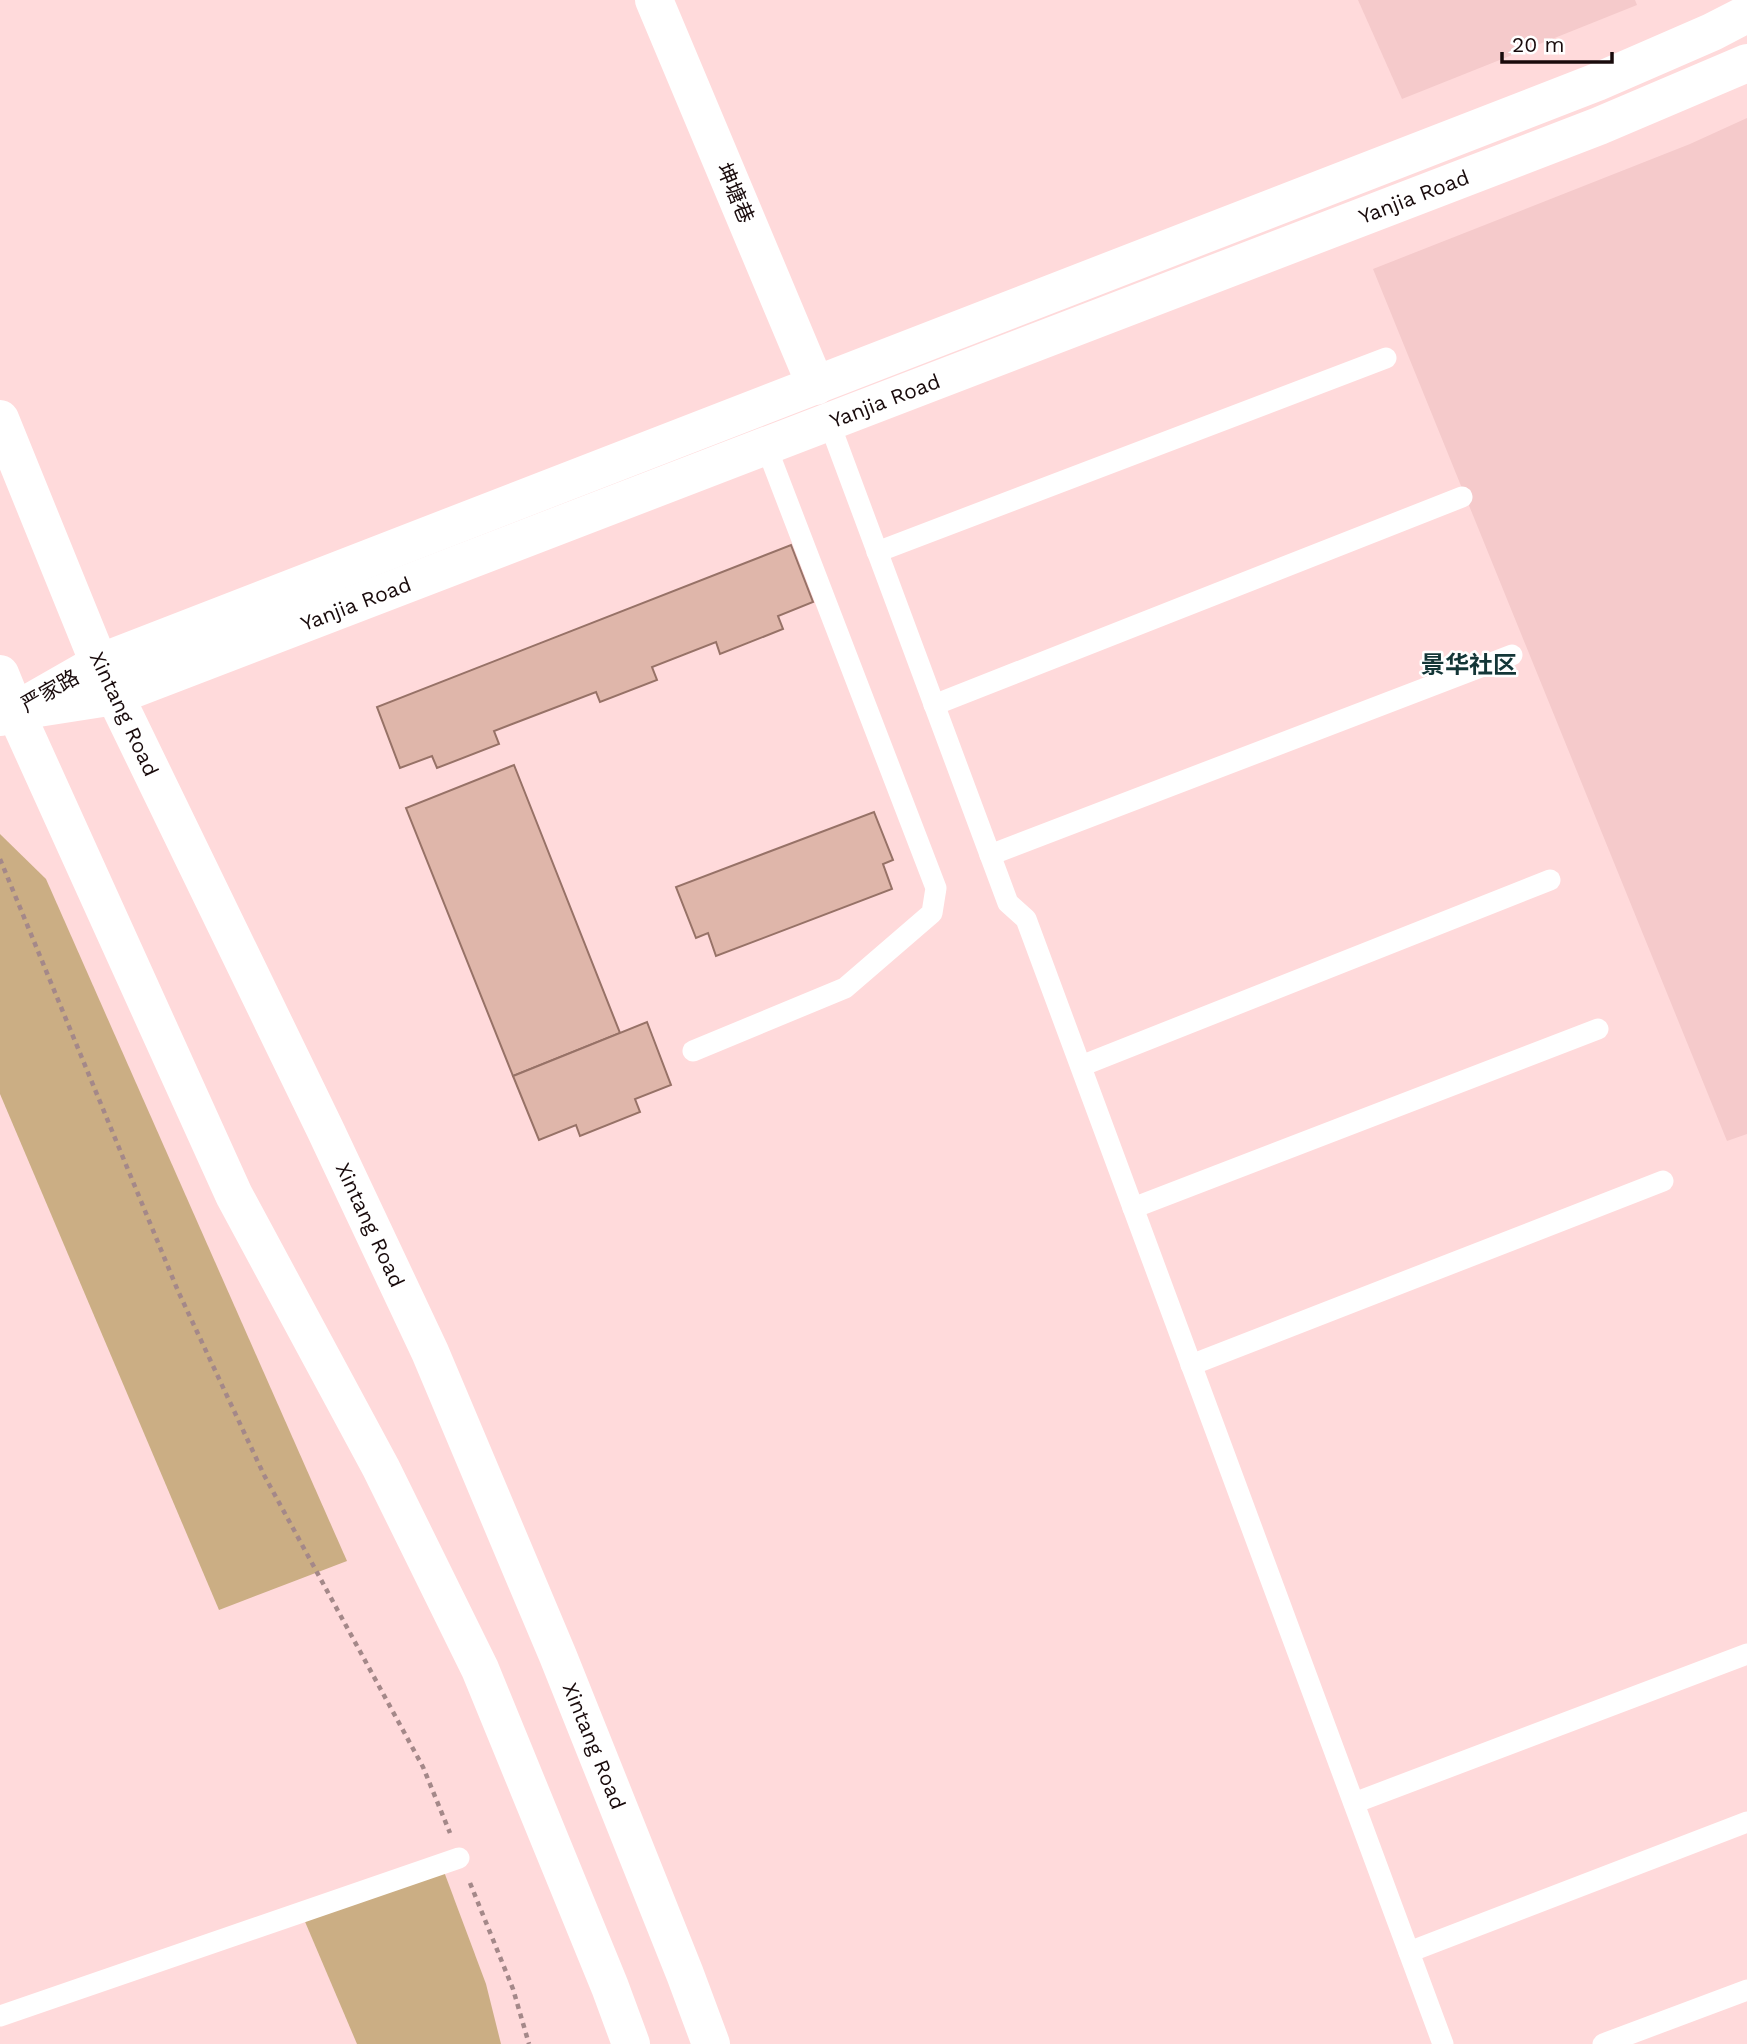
<svg xmlns="http://www.w3.org/2000/svg" width="1747" height="2044" font-family="'Work Sans','Noto Sans SC',sans-serif">
  <style>
    .built { fill: #f5cacb }
    .green { fill: #cbae84 }
    .building { fill: #dfb6aa; stroke: #977267; stroke-width: 2 }
    .lines { fill: none; stroke-linecap: round; stroke-linejoin: round }
    .path { stroke: #a48889; stroke-width: 4.5; stroke-dasharray: 5 5; stroke-linecap: butt }
    .service { stroke: #fff; stroke-width: 21 }
    .minor { stroke: #fff; stroke-width: 38 }
    .tertiary { stroke: #fff; stroke-width: 38 }
    .secondary { stroke: #fff; stroke-width: 38 }
    .labels { text-anchor: middle; stroke-width: 5; stroke-linejoin: round; paint-order: stroke }
    .street-label { font-size: 21px; fill: #190b0c; stroke: #fff }
    .quarter-label { font-size: 24px; font-weight: bold; fill: #133637; stroke: #fff }
  </style>
  <rect width="100%" height="100%" fill="#ffdadb"/>
  <g class="built">
    <path d="M1358,0H1635L1637,5L1402,99Z"/>
    <path d="M1747,118V1134L1727,1141L1373,269L1690,144Z"/>
  </g>
  <g class="green">
    <path d="M0,834L46,879L347,1561L219,1610L0,1094Z"/>
    <path d="M443,1869L486,1984L501,2044H357L303,1917Z"/>
  </g>
  <g class="building">
    <path d="M791,545L813,602L778,616L783,629L720,654L716,642L652,667L657,680L600,702L596,692L494,731L499,744L437,768L432,756L400,768L377,707Z"/>
    <path d="M514,765L620,1033L513,1076L406,808Z"/>
    <path d="M874,812L893,860L883,864L892,889L716,956L708,933L696,938L676,887Z"/>
    <path d="M647,1022L671,1085L635,1099L640,1112L580,1136L576,1125L539,1140L513,1076Z"/>
  </g>
  <g class="lines">
    <g class="path">
      <path d="M0,859L178,1291L264,1475L423,1767L450,1833"/>
      <path d="M470,1883L513,1989L529,2044"/>
    </g>
    <g class="service">
      <path d="M829,422L1008,903L1026,919L1443,2044"/>
      <path d="M877,552L1386,358"/>
      <path d="M934,705L1462,497"/>
      <path d="M990,855L1512,655"/>
      <path d="M693,1051L845,988L932,913L936,888L766,446"/>
      <path d="M1081,1066L1550,880"/>
      <path d="M1133,1208L1598,1029"/>
      <path d="M1191,1365L1663,1181"/>
      <path d="M1354,1803L1747,1654"/>
      <path d="M1409,1952L1747,1822"/>
      <path d="M0,2016L459,1858"/>
      <path d="M1603,2044L1747,1990"/>
    </g>
    <path class="minor" d="M654,0L816,386"/>
    <g class="tertiary">
      <path d="M38,708L115,696L1599,126L1747,63"/>
      <path d="M0,717L15,711L99,663L1597,82L1712,32L1747,14"/>
    </g>
    <g class="secondary">
      <path d="M0,419L99,663L325,1129L430,1352L558,1656L685,1974L711,2044"/>
      <path d="M0,674L15,711L234,1195L381,1468L480,1669L610,1987L631,2044"/>
    </g>
  </g>
  <g class="labels">
    <g class="street-label">
      <text transform="translate(735 193) rotate(67)" y="7">坤塘巷</text>
      <text transform="translate(1414 197) rotate(-21)" y="7">Yanjia Road</text>
      <text transform="translate(885 401) rotate(-21)" y="7">Yanjia Road</text>
      <text transform="translate(356 604) rotate(-21)" y="7">Yanjia Road</text>
      <text transform="translate(50 691) rotate(-30)" y="7">严家路</text>
      <text transform="translate(124 714) rotate(65)" y="7">Xintang Road</text>
      <text transform="translate(370 1225) rotate(65)" y="7">Xintang Road</text>
      <text transform="translate(594 1746) rotate(68)" y="7">Xintang Road</text>
    </g>
    <g class="quarter-label">
      <text x="1469" y="673">景华社区</text>
    </g>
  </g>
  <path d="M1502 52v10h110v-10" fill="none" stroke="#190b0c" stroke-width="3.5"/>
  <text x="1512" y="52" font-size="21" fill="#190b0c" stroke="#ffffff" stroke-width="5" paint-order="stroke">20 m</text>
</svg>
